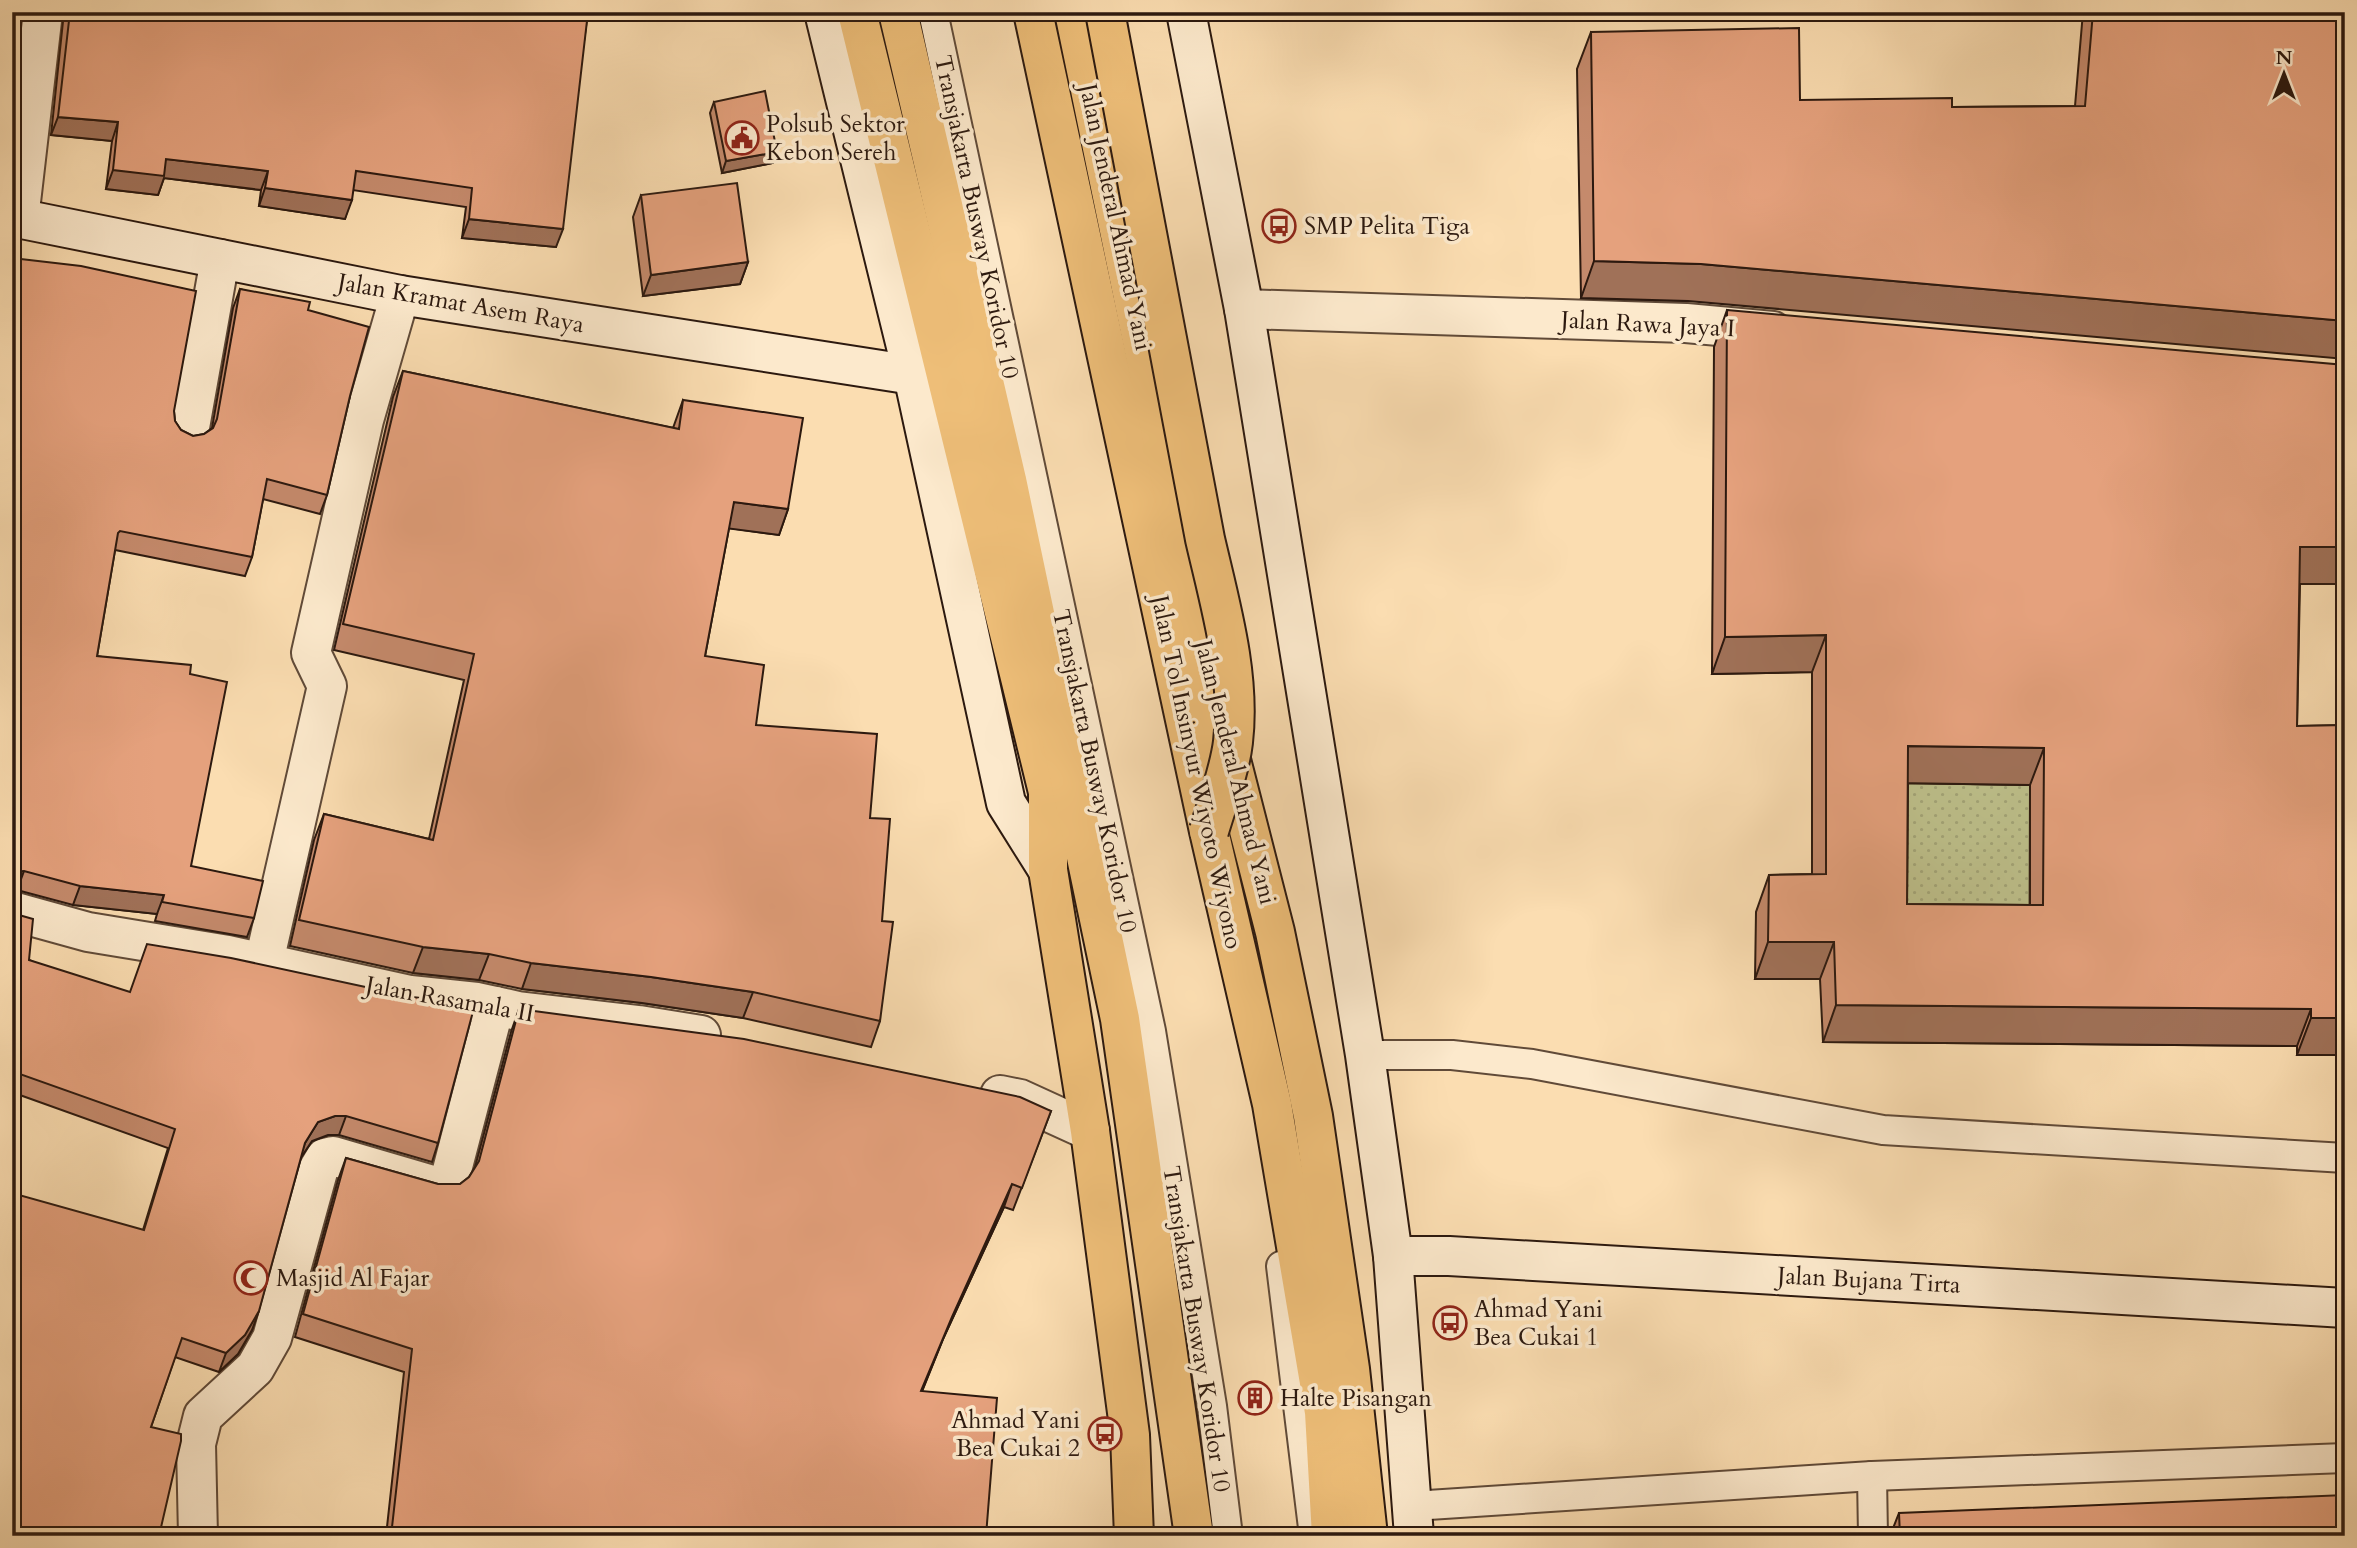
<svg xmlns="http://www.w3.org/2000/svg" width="2357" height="1548" font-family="Cardo,serif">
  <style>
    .grass { fill: url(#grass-dots); stroke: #756d4e; stroke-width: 2 }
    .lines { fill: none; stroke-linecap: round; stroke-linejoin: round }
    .lane-casing { stroke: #604a38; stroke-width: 32 }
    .street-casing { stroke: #604a38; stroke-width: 42 }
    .secondary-casing { stroke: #2c190f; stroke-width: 42 }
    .highway-casing { stroke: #2c190f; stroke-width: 42 }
    .lane { stroke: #fce9cc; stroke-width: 28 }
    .street { stroke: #fce9cc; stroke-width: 38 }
    .secondary { stroke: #fce9cc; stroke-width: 38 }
    .highway { stroke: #eebe78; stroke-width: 38 }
    .highway-bridge-casing { stroke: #2c190f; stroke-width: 42; stroke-linecap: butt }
    .highway-bridge { stroke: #eebe78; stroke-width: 38 }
    .wall { fill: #c58a6c; stroke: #2c190f; stroke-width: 2; fill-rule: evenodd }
    .shaded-wall { fill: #a07158; stroke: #2c190f; stroke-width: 2 }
    .building { fill: #e5a17d; stroke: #2c190f; stroke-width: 2; fill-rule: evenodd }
    .labels { text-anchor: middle; stroke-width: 7; stroke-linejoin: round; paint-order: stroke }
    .poi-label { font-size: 24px; fill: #2c190f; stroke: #fce9cc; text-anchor: start }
    .street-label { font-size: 24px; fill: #2c190f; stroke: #fce9cc }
  </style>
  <defs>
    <pattern id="grass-dots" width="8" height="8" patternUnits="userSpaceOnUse" patternTransform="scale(1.75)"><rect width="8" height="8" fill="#bec18c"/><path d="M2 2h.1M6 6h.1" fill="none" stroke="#a3a578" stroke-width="1.8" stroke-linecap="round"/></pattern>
  </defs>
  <rect width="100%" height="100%" fill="#fbddb1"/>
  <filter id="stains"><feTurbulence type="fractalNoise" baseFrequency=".00286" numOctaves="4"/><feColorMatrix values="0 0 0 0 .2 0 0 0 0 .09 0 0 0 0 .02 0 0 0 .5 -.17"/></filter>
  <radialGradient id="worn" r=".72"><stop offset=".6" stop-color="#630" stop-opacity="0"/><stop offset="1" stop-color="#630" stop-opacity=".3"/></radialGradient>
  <path class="grass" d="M1895,783L2030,785L2029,942L1894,941Z"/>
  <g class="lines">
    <defs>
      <g id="lane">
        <path d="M933,12L1151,1031L1212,1406L1228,1536"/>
        <path d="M1365,1055H1452L1532,1064L1883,1130L2345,1158"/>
        <path d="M1281,1266L1314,1536"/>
        <path d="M1872,1476L1873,1536"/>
        <path d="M1413,1506L1872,1476L2345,1458"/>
      </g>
      <g id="street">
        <path d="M19,219L43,12"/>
        <path d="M1244,309L1686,323L1773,331"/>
        <path d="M189,433L220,259"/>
        <path d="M12,911L88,932L228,955L410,995L477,1002L518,1011L639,1025L701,1035"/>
        <path d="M264,962L327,686L311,653L364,420L400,295"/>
        <path d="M1000,1095L1020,1099L1090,1131"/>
        <path d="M198,1536L196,1444L203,1416L255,1368L272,1338L319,1168L325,1158L333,1156L432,1185L444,1186L450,1178L495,1006"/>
      </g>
      <g id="secondary">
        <path d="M824,12L913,375L1006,803L1048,870"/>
        <path d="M1186,12L1244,309L1365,1055L1393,1256L1414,1536"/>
        <path d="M12,217L400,295L913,375"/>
        <path d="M1393,1256H1449L2345,1308"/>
      </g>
      <g id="highway">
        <path d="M857,12L1048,792V870L1090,1131L1130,1435L1134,1536"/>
        <path d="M898,12L1007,480L1120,1019L1194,1536"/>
        <path d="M1033,12L1209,831L1272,1104L1324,1412L1331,1536"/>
        <path d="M1074,12L1218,709L1275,932L1313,1116L1350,1369L1368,1536"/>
      </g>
    </defs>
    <use href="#lane" class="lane-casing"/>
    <use href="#street" class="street-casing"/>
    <use href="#secondary" class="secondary-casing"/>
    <use href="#highway" class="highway-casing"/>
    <use href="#lane" class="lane"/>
    <use href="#street" class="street"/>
    <use href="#secondary" class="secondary"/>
    <use href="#highway" class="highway"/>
    <defs>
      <path id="highway-bridge" d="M1105,12L1205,539C1220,604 1241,675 1233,742C1230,769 1217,804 1209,831"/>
    </defs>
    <use href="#highway-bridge" class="highway-bridge-casing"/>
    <use href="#highway-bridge" class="highway-bridge"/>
  </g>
  <g class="wall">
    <path d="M64,12H588L556,247L462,238L466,207L353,190L345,219L259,206L261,190L164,178L158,195L106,189L112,141L51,135Z"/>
    <path d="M2083,12H2345L1688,301L1581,298L1577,69L1591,32L1800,100L1952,107L2075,106Z"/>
    <path d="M714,102L777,152L773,163L722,173L710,113Z"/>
    <path d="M641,195L748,262L740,284L643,296L633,217Z"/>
    <path d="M12,258L174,411L175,421L181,430L193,436L204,434L212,428L233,308L240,289L308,310L350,396L327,495L320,514L263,499L252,557L245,576L115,550L97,656L190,674L191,866L254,918L247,937L155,921L157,914L73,905L17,890H12Z"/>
    <path d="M1727,310L2345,584H2300L2297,726L2345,725V1055H2297V1046L1823,1042L1820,979H1755L1756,912L1769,875L1812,874V672L1712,674L1714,347ZM1908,783L2030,785V905L1907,904Z"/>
    <path d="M403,371L673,428L683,400L788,509L779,535L729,528L705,656L756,725L870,818L882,921L880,1021L871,1047L743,1018L642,1003L522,989L479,980L413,973L290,946L314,840L324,814L429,839L464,680L334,650L393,397Z"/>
    <path d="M29,960L438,1143L432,1162L339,1135H328L312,1141L301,1157L252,1330L238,1354L219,1372L175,1357L151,1427L12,1536L143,1230L168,1148L17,1094Z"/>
    <path d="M519,1009L1051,1111L1013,1210L1004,1207L943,1339L922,1391L986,1536H386L404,1372L295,1337L338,1180L346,1158L438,1184H460L469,1177L475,1167L511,1032Z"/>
    <path d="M1899,1513L2345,1536H1890Z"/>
  </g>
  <g class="shaded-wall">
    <path d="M58,117L118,122L112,141L51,135Z"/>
    <path d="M777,152L773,163L722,173L726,161Z"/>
    <path d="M166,159L268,171L261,190L164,178L158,195L106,189L113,170Z"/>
    <path d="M265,188L352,200L345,219L259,206Z"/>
    <path d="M469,219L563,229L556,247L462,238Z"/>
    <path d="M1594,261L1701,264L2345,321V359L1688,301L1581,298Z"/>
    <path d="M748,262L740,284L643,296L651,275Z"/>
    <path d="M734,502L788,509L779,535L725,528Z"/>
    <path d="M2300,547H2345V584H2287Z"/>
    <path d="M1826,635L1812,672L1712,674L1725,637Z"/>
    <path d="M1908,746L2044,748L2030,785L1895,783Z"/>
    <path d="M14,871H24L17,890H12V872Z"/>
    <path d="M80,886L164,895L157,914L73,905Z"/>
    <path d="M1768,942H1834L1820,979H1755Z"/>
    <path d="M423,947L489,954L479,980L413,973Z"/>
    <path d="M531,963L651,977L753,992L743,1018L642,1003L522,989Z"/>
    <path d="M1836,1005L2311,1009L2297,1046L1823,1042Z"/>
    <path d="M2311,1018H2345V1055H2297Z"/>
    <path d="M335,1116H346L339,1135H328L312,1141L298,1162L305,1143L318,1122Z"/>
    <path d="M1012,1184L1004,1207L943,1339L913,1414L952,1317Z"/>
    <path d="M259,1311L252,1330L238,1354L219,1372L226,1353Z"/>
  </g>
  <g class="building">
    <path d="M70,12H588L563,229L469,219L472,188L356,171L352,200L265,188L268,171L166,159L164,176L113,170L118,122L58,117Z"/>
    <path d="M2093,12H2345V321L1701,264L1594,261L1591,32L1799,28L1800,100L1952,98V107L2085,106Z"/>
    <path d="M765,91L777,152L726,161L714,102Z"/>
    <path d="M737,183L748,262L651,275L641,195Z"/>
    <path d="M12,258L81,266L196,291L174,411L175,421L181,430L193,436L204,434L213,428L217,419L240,289L310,302L308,310L369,327L350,396L327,495L267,479L252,557L120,531L118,533L97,656L191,665L190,674L227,682L191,866L263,881L254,918L162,902L164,895L80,886L24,871L12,872Z"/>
    <path d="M1727,310L2345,365V547H2300L2297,726L2345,725V1018H2311V1009L1836,1005L1834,942H1768L1769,875L1826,874V635L1725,637ZM1908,746L2044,748L2043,905L1907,904Z"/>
    <path d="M403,371L679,429L683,400L803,418L788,509L734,502L705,656L764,665L756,725L877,734L870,818L890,819L882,921L893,922L880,1021L753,992L651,977L531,963L489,954L423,947L299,920L324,814L433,840L474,654L343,624Z"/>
    <path d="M12,913L33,919L29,960L130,992L147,944L231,958L412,997L475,1004L438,1143L346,1116H335L318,1122L305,1143L259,1311L245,1335L226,1353L182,1338L151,1427L181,1434V1441L159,1536H12V1193L144,1230L175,1129L20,1074L12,1121Z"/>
    <path d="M519,1009L744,1039L1020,1097L1051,1111L1022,1188L1012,1184L952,1317L921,1391L997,1398L986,1536H391L412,1349L303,1314L346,1158L438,1184H460L469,1177L479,1161Z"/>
    <path d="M2345,1495V1536H1900L1899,1513Z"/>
  </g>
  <defs>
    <symbol id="civic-ring" viewBox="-11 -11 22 22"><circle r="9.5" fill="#fce9cc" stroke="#8f2418" stroke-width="1.5"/><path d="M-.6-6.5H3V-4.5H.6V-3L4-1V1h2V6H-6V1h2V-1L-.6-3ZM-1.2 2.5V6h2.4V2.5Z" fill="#8f2418"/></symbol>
    <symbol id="bus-ring" viewBox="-11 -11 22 22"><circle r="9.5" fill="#fce9cc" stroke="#8f2418" stroke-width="1.5"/><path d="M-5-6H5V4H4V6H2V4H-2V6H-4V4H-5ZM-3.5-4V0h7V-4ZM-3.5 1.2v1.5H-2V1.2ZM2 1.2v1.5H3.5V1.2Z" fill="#8f2418"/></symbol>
    <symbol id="mosque-ring" viewBox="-11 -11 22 22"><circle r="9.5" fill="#fce9cc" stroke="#8f2418" stroke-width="1.5"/><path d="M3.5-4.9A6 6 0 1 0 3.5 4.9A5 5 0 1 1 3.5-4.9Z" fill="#8f2418"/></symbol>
    <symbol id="building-ring" viewBox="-11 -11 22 22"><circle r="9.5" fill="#fce9cc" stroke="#8f2418" stroke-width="1.5"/><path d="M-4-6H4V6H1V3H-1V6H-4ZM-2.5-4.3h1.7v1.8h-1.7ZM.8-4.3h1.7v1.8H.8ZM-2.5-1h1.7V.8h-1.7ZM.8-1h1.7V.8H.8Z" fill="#8f2418"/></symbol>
  </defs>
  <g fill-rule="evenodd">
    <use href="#civic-ring" x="723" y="119" width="38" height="38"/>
    <use href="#bus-ring" x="1260" y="207" width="38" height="38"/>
    <use href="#mosque-ring" x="232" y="1259" width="38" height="38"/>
    <use href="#bus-ring" x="1431" y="1304" width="38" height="38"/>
    <use href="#building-ring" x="1236" y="1379" width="38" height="38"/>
    <use href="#bus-ring" x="1086" y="1415" width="38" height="38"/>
  </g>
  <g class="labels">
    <g class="poi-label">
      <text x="766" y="132">Polsub Sektor<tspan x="766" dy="28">Kebon Sereh</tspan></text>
      <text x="1304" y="234">SMP Pelita Tiga</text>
      <text x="276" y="1286">Masjid Al Fajar</text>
      <text x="1474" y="1317">Ahmad Yani<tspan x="1474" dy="28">Bea Cukai 1</tspan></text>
      <text x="1280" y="1406">Halte Pisangan</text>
      <text x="1080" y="1428" text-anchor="end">Ahmad Yani<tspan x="1080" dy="28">Bea Cukai 2</tspan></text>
    </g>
    <g class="street-label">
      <text transform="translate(977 217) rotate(78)" y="8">Transjakarta Busway Koridor 10</text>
      <text transform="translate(1116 217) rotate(78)" y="8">Jalan Jenderal Ahmad Yani</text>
      <text transform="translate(461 303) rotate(10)" y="8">Jalan Kramat Asem Raya</text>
      <text transform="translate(1648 324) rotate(3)" y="8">Jalan Rawa Jaya I</text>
      <text transform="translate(1095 771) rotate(78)" y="8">Transjakarta Busway Koridor 10</text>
      <text transform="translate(1197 772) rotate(78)" y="8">Jalan Tol Insinyur Wiyoto Wiyono</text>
      <text transform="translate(1236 772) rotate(76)" y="8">Jalan Jenderal Ahmad Yani</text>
      <text transform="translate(450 999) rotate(10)" y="8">Jalan Rasamala II</text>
      <text transform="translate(1869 1280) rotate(3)" y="8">Jalan Bujana Tirta</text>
      <text transform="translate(1197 1329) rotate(81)" y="8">Transjakarta Busway Koridor 10</text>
    </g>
  </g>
  <rect width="2357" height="1548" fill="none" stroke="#fbddb1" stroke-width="42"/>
  <rect x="14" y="14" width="2329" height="1520" fill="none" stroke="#2c190f" stroke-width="3.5"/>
  <rect x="21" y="21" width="2315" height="1506" fill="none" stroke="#2c190f" stroke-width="2"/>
  <g transform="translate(2284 74)" stroke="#fce9cc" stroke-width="5" paint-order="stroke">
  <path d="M0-5L12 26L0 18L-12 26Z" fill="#2c190f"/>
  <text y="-10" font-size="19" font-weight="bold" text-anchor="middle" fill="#2c190f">N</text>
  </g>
  <rect width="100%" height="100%" filter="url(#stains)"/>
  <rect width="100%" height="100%" fill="url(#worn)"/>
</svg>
